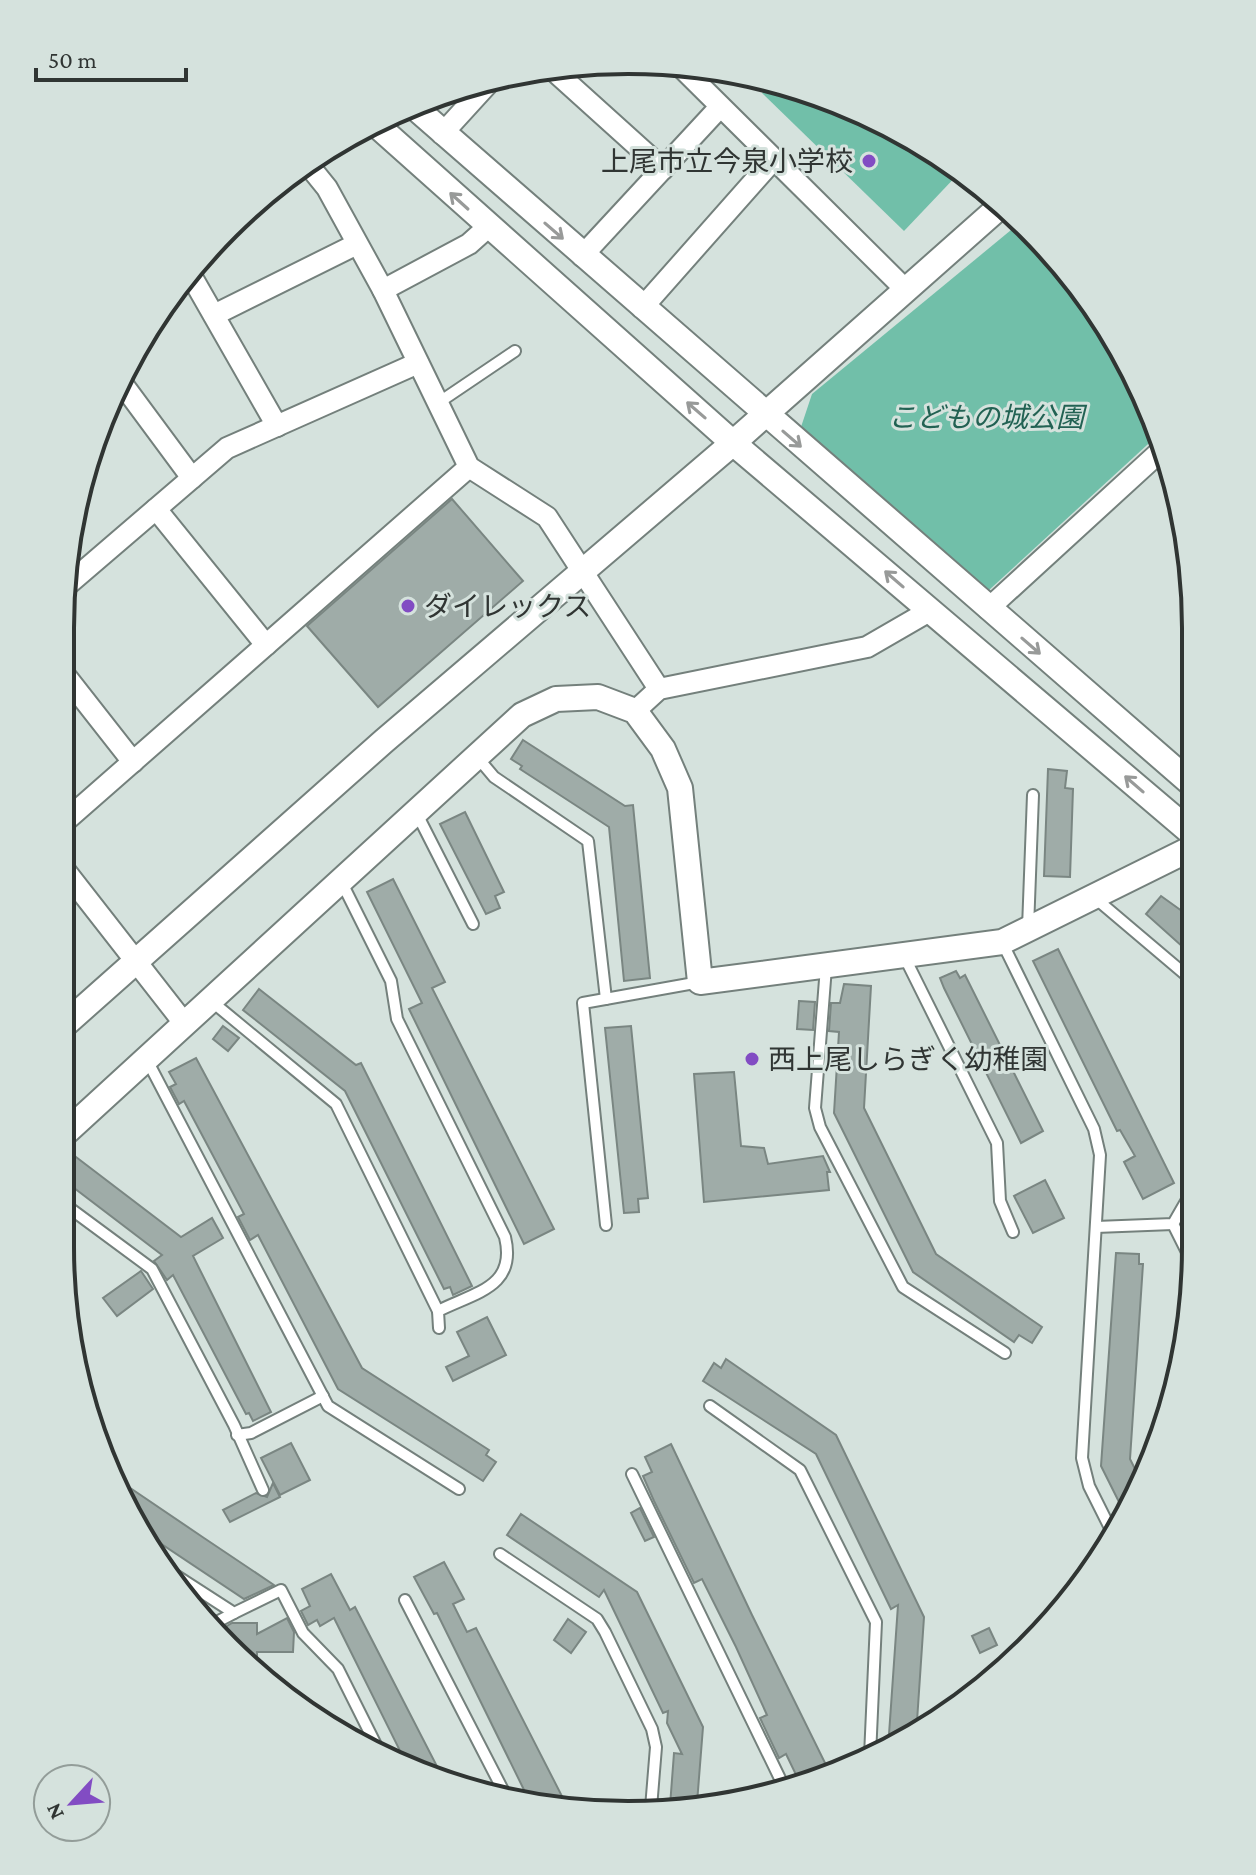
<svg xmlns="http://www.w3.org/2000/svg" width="1256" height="1875" font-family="'Crimson Pro','Noto Sans JP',serif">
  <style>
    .green { fill: #71bfa9 }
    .building { fill: #9faca8; stroke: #7a8682; stroke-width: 2 }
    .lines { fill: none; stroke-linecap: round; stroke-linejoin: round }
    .service-casing { stroke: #74807c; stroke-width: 14 }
    .minor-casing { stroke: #74807c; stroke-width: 24 }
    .tertiary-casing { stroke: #74807c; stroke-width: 28 }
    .service { stroke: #fff; stroke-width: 10 }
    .minor { stroke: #fff; stroke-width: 20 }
    .tertiary { stroke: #fff; stroke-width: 24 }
    .oneway { stroke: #989a99 }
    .poi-dot { fill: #824cc3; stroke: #d5e2dd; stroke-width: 3 }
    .labels { text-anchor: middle; stroke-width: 6; stroke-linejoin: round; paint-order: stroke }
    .poi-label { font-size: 28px; fill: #303533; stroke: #d5e2dd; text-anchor: start }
    .park-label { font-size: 28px; font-style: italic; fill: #226253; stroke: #d5e2dd }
    .rim { fill: none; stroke: #303533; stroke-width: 4 }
  </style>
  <rect width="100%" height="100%" fill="#d5e2dd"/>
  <g class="green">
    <path d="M773,81C842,97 904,130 961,171L904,231L762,93Z"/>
    <path d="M1022,221L1079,283L1138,377L1159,434L988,591L801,427L812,394Z"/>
  </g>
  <g class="building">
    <path d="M452,499L523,581L378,707L307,626Z"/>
    <path d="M523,740L625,806L633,805L650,978L624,981L609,827L520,769L522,766L511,759Z"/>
    <path d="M1048,769L1067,771L1065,788L1073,789L1070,877L1044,876Z"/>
    <path d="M465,812L504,892L495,896L500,908L486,914L440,824Z"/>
    <path d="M393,879L445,982L432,988L554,1229L524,1244L409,1009L422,1003L367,892Z"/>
    <path d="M1161,896L1193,919V956L1146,914Z"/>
    <path d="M1058,949L1174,1183L1143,1199L1124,1162L1135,1156L1120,1130L1117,1131L1033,961Z"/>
    <path d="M956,971L960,978L965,975L1043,1131L1021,1143L944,988L940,978Z"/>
    <path d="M844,984L871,986L864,1108L936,1254L1042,1327L1032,1343L1019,1335L1014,1342L913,1272L834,1113L839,1032L829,1031L831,1003H840Z"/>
    <path d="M259,989L356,1065L361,1063L472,1286L453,1295L450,1287L444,1289L345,1091L243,1010Z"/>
    <path d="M799,1001L815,1002L813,1030L797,1029Z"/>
    <path d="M223,1026L239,1038L228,1051L213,1039Z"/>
    <path d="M631,1026L648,1198L638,1199L639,1212L624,1213L605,1028Z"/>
    <path d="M196,1058L362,1368L489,1450L486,1455L496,1462L483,1481L338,1389L258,1235L250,1240L238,1217L244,1214L184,1101L179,1104L170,1087L176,1084L169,1072Z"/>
    <path d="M734,1072L741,1146L764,1148L768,1164L823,1156L830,1172H827L829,1190L704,1202L694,1074Z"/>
    <path d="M76,1157L181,1237L212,1218L223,1238L193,1256L271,1412L253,1421L249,1413L246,1414L173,1275L167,1280L154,1261L162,1255L61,1178Z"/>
    <path d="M1045,1180L1064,1218L1033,1233L1014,1196Z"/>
    <path d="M1116,1253L1139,1254V1264H1143L1130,1459L1142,1483L1126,1516L1101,1466Z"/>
    <path d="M141,1271L153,1289L117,1316L103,1298Z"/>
    <path d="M487,1317L506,1355L453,1381L446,1367L469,1356L457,1332Z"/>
    <path d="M726,1359L836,1435L924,1617L916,1736L912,1739L888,1749L898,1605L891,1609L816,1454L703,1381L714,1363L721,1368Z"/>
    <path d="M291,1443L310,1480L280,1495L261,1458Z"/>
    <path d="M671,1444L752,1615L830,1773L801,1785L786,1754L779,1758L760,1718L767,1715L736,1647L702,1579L694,1583L654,1501L643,1476L652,1472L645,1457Z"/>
    <path d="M114,1477L204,1538L274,1585L244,1599L139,1529Z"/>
    <path d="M273,1483L280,1497L230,1522L223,1510L256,1493L267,1497Z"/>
    <path d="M640,1508L654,1537L645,1541L631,1513Z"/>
    <path d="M521,1514L637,1592L703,1727L697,1803L670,1806L674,1753L682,1754L667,1723L668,1711L663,1713L604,1590L599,1597L507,1535Z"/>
    <path d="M444,1562L464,1599L453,1604L467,1632L476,1628L568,1808L529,1800L437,1613L434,1614L414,1577Z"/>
    <path d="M331,1574L350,1610L355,1607L444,1780L410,1771L334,1618L320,1626L317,1620L308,1625L301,1611L310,1606L302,1589Z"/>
    <path d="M287,1618L294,1632L293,1652H257V1671L227,1639V1626L232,1623H257V1634Z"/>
    <path d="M568,1619L586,1632L571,1653L554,1640Z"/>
    <path d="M989,1628L997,1645L980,1653L972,1636Z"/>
  </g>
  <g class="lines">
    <defs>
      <g id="service">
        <path d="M438,403L515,351"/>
        <path d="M478,758L494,777L588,841L606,999"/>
        <path d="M416,812L473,924"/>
        <path d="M341,881L391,981L397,1019L505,1237C517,1287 476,1292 438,1311L439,1328"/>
        <path d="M1095,898L1193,981"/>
        <path d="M1028,928L1033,795"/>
        <path d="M1002,942L1094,1129L1100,1155L1082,1458L1089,1486L1113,1534"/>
        <path d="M904,956L997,1143L1000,1201L1013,1232"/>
        <path d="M826,967L815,1108L820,1127L903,1287L1005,1353"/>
        <path d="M210,1000L336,1104L438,1311"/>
        <path d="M147,1060L328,1406L459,1489"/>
        <path d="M60,1201L152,1269L234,1425L263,1490"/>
        <path d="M1173,1224L1191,1260"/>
        <path d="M606,1225L583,1003L700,982"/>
        <path d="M1096,1227L1173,1224L1192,1191"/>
        <path d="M710,1406L800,1470L876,1622L870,1756"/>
        <path d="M237,1435L251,1433L323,1396"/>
        <path d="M632,1474L786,1791"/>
        <path d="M500,1554L597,1619L605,1632L652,1729L656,1747L651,1808"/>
        <path d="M155,1562L234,1613L281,1590L303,1633L338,1669L381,1755"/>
        <path d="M405,1600L505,1794"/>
        <path d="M213,1624L234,1613"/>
      </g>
      <g id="minor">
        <path d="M678,64L906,290"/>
        <path d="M551,68L663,169"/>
        <path d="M442,134L494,77"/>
        <path d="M306,162L327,188L383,290L469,467L547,517L659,689"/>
        <path d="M582,256L719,108"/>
        <path d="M189,272L277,426"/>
        <path d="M383,290L469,244L488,227"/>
        <path d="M642,308L773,160"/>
        <path d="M214,315L357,244"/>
        <path d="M118,378L192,478"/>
        <path d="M156,509L266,645"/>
        <path d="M65,587L227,448L418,363"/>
        <path d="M988,609L1164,448"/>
        <path d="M64,674L133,762"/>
        <path d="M635,711L659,689L867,647L931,610"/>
        <path d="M63,823L469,467"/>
        <path d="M63,868L184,1023"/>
      </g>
      <g id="tertiary">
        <path d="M412,105L1194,786"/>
        <path d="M372,121L733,443L1194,835"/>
        <path d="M62,1027L384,741L733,443L1004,203"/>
        <path d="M61,1137L522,715L556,699L598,697L635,711L663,749L680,788L700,982L1002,942L1194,847"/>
      </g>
    </defs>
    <use href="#service" class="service-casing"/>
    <use href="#minor" class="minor-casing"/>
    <use href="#tertiary" class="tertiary-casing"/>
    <use href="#service" class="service"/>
    <use href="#minor" class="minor"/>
    <use href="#tertiary" class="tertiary"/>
  </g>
  <defs><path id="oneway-shaft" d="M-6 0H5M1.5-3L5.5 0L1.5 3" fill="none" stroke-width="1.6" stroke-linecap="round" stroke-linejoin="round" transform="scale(2)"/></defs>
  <g class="oneway">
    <use href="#oneway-shaft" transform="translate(459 201) rotate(-138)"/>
    <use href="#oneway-shaft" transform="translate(554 231) rotate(41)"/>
    <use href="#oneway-shaft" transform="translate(696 410) rotate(-139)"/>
    <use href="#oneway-shaft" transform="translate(792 439) rotate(41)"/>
    <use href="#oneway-shaft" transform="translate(894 579) rotate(-139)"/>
    <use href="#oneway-shaft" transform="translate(1031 646) rotate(41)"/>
    <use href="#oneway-shaft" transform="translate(1134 784) rotate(-139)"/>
  </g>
  <g class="poi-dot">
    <circle cx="869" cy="161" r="8"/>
    <circle cx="408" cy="606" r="8"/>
    <circle cx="752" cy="1059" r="8"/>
  </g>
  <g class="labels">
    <g class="poi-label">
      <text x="853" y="171" text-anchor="end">上尾市立今泉小学校</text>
      <text x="424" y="616">ダイレックス</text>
      <text x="768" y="1069">西上尾しらぎく幼稚園</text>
    </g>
    <g class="park-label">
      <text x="986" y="427">こどもの城公園</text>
    </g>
  </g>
  <path d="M0 0H1256V1875H0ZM628 74H628A554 554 0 0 1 1182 628V1247A554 554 0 0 1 628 1801H628A554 554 0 0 1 74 1247V628A554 554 0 0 1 628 74Z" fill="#d5e2dd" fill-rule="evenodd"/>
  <path class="rim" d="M628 74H628A554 554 0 0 1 1182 628V1247A554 554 0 0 1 628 1801H628A554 554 0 0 1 74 1247V628A554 554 0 0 1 628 74Z"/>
  <g transform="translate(72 1803) rotate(244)"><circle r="38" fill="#d5e2dd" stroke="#939d99" stroke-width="2"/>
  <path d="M0-6L14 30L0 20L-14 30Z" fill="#824cc3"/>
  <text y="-12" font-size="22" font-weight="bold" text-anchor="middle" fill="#303533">N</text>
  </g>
  <path d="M36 68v12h150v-12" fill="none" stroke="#303533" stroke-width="4"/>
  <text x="48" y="68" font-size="24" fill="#303533" stroke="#d5e2dd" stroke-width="6" paint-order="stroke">50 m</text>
</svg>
